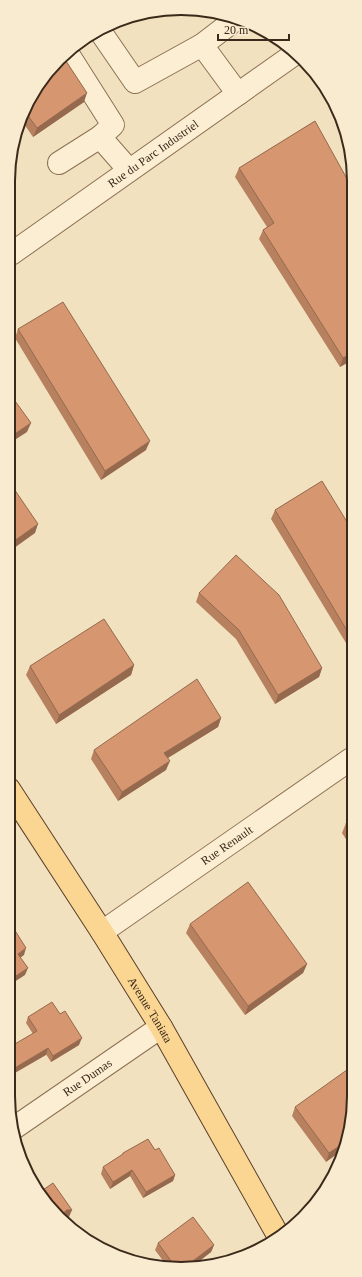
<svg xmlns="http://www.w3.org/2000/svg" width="362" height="1277" font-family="'Times New Roman',serif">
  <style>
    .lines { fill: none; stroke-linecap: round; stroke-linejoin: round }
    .minor-casing { stroke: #8d7155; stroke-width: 24 }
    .major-casing { stroke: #5a3f2a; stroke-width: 24 }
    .minor { stroke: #fceed3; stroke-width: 22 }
    .major { stroke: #fad692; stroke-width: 22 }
    .wall { fill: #b78160 }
    .shaded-wall { fill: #95694e }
    .building { fill: #d59670; stroke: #95694e }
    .labels { text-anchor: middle; stroke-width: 3.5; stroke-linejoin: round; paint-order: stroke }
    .street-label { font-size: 12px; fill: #3b291b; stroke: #f9ebcf }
    .rim { fill: none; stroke: #3b291b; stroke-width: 2 }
  </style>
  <rect width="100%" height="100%" fill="#f2e1bf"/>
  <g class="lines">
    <defs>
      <g id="minor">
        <path d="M100,31L135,82L202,45L238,94"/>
        <path d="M202,45L236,19"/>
        <path d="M68,54L113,125L100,137L129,170"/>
        <path d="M59,163L100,137"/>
        <path id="s1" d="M11,254L296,53"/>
        <path id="s2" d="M102,932L351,759"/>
        <path id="s3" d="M14,1128L161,1027"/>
      </g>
      <g id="major">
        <path id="s4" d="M9,789L102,932L161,1027L279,1237"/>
      </g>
    </defs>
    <use href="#minor" class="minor-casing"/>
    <use href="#major" class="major-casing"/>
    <use href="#minor" class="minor"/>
    <use href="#major" class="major"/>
  </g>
  <g class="wall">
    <path d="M37,85L84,102L33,137L22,121Z"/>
    <path d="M315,121L352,360L340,367L259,239L263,230L267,227L235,177L239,168Z"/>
    <path d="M18,329L146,450L101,480L15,338Z"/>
    <path d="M275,510L352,530V653L271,519Z"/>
    <path d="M199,593L322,668L319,677L275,704L236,639L196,602Z"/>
    <path d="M134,665L131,675L56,724L26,675L30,666Z"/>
    <path d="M221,718L218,727L168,758L166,770L118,801L91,759L94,750Z"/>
    <path d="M351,820V847L342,833L346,823Z"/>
    <path d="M190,924L307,964L303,973L245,1015L186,933Z"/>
    <path d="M28,1017L79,1045L51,1062L26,1023Z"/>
    <path d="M295,1107L351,1130L326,1162L292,1116Z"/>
    <path d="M155,1150L175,1175L173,1181L143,1198L130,1176L110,1189L101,1174L103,1167L122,1155L123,1153Z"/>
    <path d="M158,1243L214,1245L211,1252L193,1266L169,1269L155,1250Z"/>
  </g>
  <g class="shaded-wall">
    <path d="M87,93L84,102L33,137L37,128Z"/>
    <path d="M352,353V360L340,367L343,358Z"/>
    <path d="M31,423L27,432L10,443V437Z"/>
    <path d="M150,441L146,450L101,480L105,471Z"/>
    <path d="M38,524L35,533L10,551V544Z"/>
    <path d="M134,665L131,675L56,724L59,715Z"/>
    <path d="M322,668L319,677L275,704L278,695Z"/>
    <path d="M221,718L218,727L161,762L164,753Z"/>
    <path d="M170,761L166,770L118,801L122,792Z"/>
    <path d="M26,948L24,955L16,961L18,954Z"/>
    <path d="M307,964L303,973L245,1015L248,1006Z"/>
    <path d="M28,968L25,975L8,986V981Z"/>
    <path d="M82,1038L79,1045L51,1062L53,1056Z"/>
    <path d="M48,1048L46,1055L8,1077V1072Z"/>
    <path d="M347,1141L343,1150L326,1162L329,1153Z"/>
    <path d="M132,1170L130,1176L110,1189L113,1182Z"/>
    <path d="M175,1175L173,1181L143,1198L146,1192Z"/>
    <path d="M67,1210H72L69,1217H65L62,1219L59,1216Z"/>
    <path d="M214,1245L211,1252L193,1266L185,1267Z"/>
  </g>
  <g class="building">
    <path d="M64,58L87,93L37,128L26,113L37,85Z"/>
    <path d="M315,121L346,177L353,173L352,353L343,358L263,230L274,223L239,168Z"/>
    <path d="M63,302L150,441L105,471L18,329Z"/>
    <path d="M10,394L31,423L10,437Z"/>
    <path d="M322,481L352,530V639L275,510Z"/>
    <path d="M10,483L38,524L10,544Z"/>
    <path d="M236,555L279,595L322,668L278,695L239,630L199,593Z"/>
    <path d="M104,619L134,665L59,715L30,666Z"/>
    <path d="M197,679L221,718L164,753L170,761L122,792L94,750Z"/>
    <path d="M351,820V832L346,823Z"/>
    <path d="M248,882L307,964L248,1006L190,924Z"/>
    <path d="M9,921L26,948L18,954L28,968L8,981Z"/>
    <path d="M52,1002L60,1014L65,1011L82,1038L53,1056L48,1048L8,1072V1048L37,1031L28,1017Z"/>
    <path d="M351,1067V1130L347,1141L329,1153L295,1107Z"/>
    <path d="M148,1139L155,1150L159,1148L175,1175L146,1192L132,1170L113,1182L103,1167L123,1154V1153Z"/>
    <path d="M53,1183L72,1210H67L59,1216L51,1210L40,1192Z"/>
    <path d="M193,1217L214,1245L185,1267L176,1268L158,1243Z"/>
  </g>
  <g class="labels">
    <g class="street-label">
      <text dy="4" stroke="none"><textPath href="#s1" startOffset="174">Rue du Parc Industriel</textPath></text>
      <text dy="4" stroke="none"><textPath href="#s2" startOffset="152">Rue Renault</textPath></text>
      <text dy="4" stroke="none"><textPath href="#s4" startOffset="262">Avenue Taniata</textPath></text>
      <text dy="4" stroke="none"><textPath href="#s3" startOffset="89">Rue Dumas</textPath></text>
    </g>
  </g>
  <path d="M0 0H362V1277H0ZM181 15H181A166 166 0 0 1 347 181V1096A166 166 0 0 1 181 1262H181A166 166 0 0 1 15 1096V181A166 166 0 0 1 181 15Z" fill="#f9ebcf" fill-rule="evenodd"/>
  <path class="rim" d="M181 15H181A166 166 0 0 1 347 181V1096A166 166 0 0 1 181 1262H181A166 166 0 0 1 15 1096V181A166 166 0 0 1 181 15Z"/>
  <path d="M218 34v6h71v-6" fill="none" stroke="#3b291b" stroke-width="2"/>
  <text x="224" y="34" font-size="12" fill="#3b291b" stroke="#f9ebcf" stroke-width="3" paint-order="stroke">20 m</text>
</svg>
